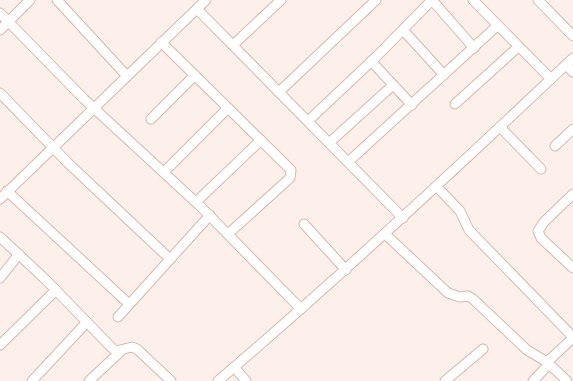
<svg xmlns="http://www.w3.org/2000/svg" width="573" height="381" font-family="'Public Sans',sans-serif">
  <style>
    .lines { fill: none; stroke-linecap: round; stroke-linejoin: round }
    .minor-casing { stroke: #d7b7ad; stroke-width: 11 }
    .minor { stroke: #fff; stroke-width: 9 }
  </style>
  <rect width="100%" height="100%" fill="#fdf0eb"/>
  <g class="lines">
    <defs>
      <g id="minor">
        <path d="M57,0L127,76"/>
        <path d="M432,0L474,48"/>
        <path d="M473,0L551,79"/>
        <path d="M538,0L573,36"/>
        <path d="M197,9L403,218"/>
        <path d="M0,13L84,99L201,207L301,309"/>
        <path d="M0,30L30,0"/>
        <path d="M403,30L444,75"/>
        <path d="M161,42L291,170L290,178L228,234"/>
        <path d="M233,45L281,0"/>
        <path d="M371,61L412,105"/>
        <path d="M566,65L573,72"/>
        <path d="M279,92L376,0"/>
        <path d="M0,93L68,163L170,259"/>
        <path d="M455,104L518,47"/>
        <path d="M151,119L195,75"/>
        <path d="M308,121L377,56L432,0"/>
        <path d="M500,127L541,169"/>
        <path d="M329,143L393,85"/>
        <path d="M555,146L573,129"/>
        <path d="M348,162L497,26"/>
        <path d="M164,172L228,108"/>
        <path d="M437,187L460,211L469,230L573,337"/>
        <path d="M7,191L129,304"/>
        <path d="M573,194L544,222L538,231L541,238L573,268"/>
        <path d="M0,199L206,0"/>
        <path d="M196,202L261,140"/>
        <path d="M304,224L346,270"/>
        <path d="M385,234L448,293L460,297L468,296L473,299L527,350L547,362L567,381"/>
        <path d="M0,237L46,280L111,347L116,351L132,347L137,349L171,381"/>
        <path d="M0,278L19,254"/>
        <path d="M118,317L210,215"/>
        <path d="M0,345L56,290"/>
        <path d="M547,362L573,338"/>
        <path d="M234,367L246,381"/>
        <path d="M32,381L87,322"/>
        <path d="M89,381L121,351"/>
        <path d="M218,381C340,277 457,168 573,58"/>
        <path d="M445,381L483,349"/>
        <path d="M533,381L549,364"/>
      </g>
    </defs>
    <use href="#minor" class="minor-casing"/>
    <use href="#minor" class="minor"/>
  </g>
</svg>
